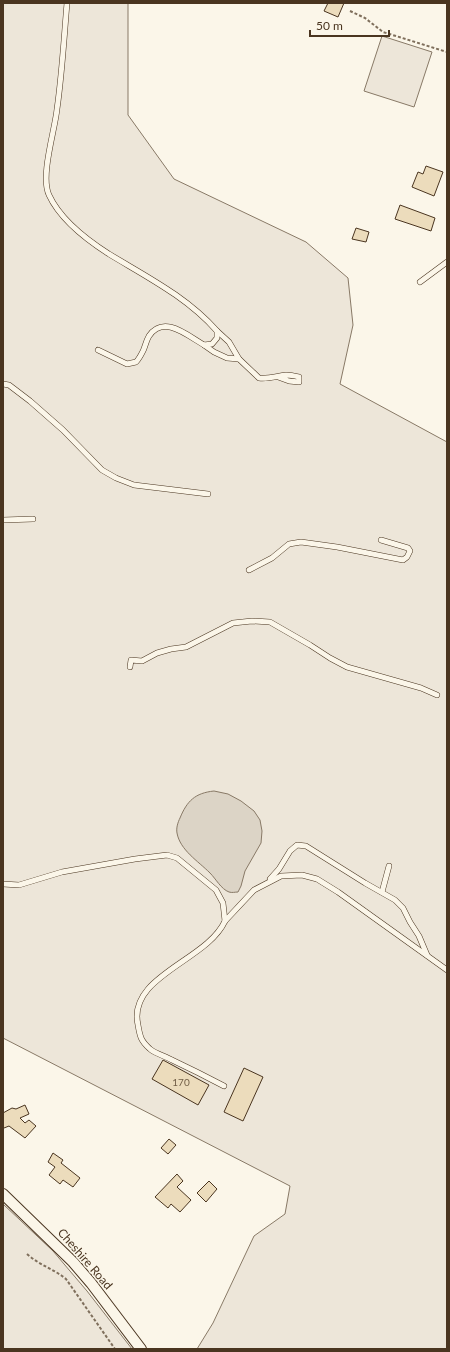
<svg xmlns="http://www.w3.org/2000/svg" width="450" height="1352" font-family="Lato,sans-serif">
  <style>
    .green { fill: #ede6d9; stroke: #887966 }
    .water { fill: #dcd4c6; stroke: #887966 }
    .building { fill: #ecdcbc; stroke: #4a3520 }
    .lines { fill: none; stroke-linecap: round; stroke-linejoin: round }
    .service-casing { stroke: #4a3520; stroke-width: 6 }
    .minor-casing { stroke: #4a3520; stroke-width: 12 }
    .path { stroke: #7f6f5c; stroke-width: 2; stroke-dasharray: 3 2; stroke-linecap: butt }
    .service { stroke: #fbf6e9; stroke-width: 5 }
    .minor { stroke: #fbf6e9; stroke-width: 10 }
    .labels { text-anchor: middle; stroke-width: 3; stroke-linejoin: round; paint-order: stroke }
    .number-label { font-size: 10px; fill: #725f47 }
    .street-label { font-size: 12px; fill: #4a3520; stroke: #fbf6e9 }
  </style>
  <rect width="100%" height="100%" fill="#fbf6e9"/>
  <g class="green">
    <path d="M3,3H128V115L174,179L306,242L348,278L353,325L340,384L447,442V1349H197L213,1323L254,1236L285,1214L290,1186L3,1038Z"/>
    <path d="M382,36L432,52L414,107L364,91Z"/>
    <path d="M3,1204L53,1251L87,1291L132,1349H3Z"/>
  </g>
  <path class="water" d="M214,791L228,794L241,801L254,811L260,820L262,831L261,843L245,871L241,886L238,892C235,892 232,893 229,892C221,889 216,879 210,873C198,861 180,850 177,833C176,828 178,822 180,818C187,801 195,793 214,791Z"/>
  <g class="building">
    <path d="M328,3H344L338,17L324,11Z"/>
    <path d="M426,166L443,172L434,196L412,187L418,172L423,174Z"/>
    <path d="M400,205L435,218L431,231L395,219Z"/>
    <path d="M356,228L369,232L366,242L352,239Z"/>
    <path d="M163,1060L209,1085L198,1105L152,1079Z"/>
    <path d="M244,1068L263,1077L243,1121L224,1112Z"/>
    <path d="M25,1105L29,1114L20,1118L25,1123L29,1120L36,1126L25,1138L9,1126L4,1128L3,1127V1113L12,1108L16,1109Z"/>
    <path d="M169,1139L176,1145L168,1154L161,1148Z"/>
    <path d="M53,1153L63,1160L61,1163L80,1178L73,1187L63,1180L60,1184L49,1175L55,1167L48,1162Z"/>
    <path d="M177,1174L183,1181L177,1187L191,1200L180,1212L171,1204L168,1208L155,1197Z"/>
    <path d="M209,1181L217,1189L206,1202L197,1193Z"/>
  </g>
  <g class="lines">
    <defs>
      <g id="service">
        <path d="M67,3C64,38 62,74 57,109C55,130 40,176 49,195C60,219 87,240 109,254C147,277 187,297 217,331V338L212,344L204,345C188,336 164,314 149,336C146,341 145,347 143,351C141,355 139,359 136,362L127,364L98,350"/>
        <path d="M420,282L447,262"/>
        <path d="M217,331L229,342L239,359"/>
        <path d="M204,345L214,352L227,358L239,359L259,378C269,379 277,376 286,375C290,375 295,376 299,377V382L289,381L278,377"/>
        <path d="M3,384L9,385L30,401L63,430L102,470L116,478L134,485L208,494"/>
        <path d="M3,520L33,519"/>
        <path d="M249,570L272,558L289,544L301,542L337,547L403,560L407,557L410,551L408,548L381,540"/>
        <path d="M130,667L131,660L142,661L157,653L171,649L186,647L233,623L252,621L270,622L310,645L330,658L347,667L421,688L437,695"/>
        <path d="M270,879L279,869L290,851L297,845L306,846L365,883L395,900L403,908L410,922L419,936L427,955"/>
        <path d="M3,884L19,885L62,872L135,859L167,855L177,858L216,890L223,903L225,921"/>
        <path d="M382,892L389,866"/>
        <path d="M224,1086C207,1077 189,1068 172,1060C165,1056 156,1054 150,1049C141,1041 140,1037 138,1025C127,976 207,961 225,921L254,890L281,876L302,875L317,879L338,892L447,970"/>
      </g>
      <path id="minor" d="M3,1194L73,1262L91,1283L141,1349"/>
    </defs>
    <use href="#service" class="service-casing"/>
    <use href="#minor" class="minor-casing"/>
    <g class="path">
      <path d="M350,11L365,18L383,32L447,52"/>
      <path d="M27,1254C39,1265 54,1269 66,1279L115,1349"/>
    </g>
    <use href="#service" class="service"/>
    <use href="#minor" class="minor"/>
  </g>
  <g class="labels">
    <g class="number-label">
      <text x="181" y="1086">170</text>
    </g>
    <g class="street-label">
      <text transform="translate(85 1259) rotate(49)" y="4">Cheshire Road</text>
    </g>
  </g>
  <rect width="450" height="1352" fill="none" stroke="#4a3520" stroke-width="8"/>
  <path d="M310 30v6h79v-6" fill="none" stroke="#4a3520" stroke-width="2"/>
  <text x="316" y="30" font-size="12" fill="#4a3520" stroke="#fbf6e9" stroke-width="3" paint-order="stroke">50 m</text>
</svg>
